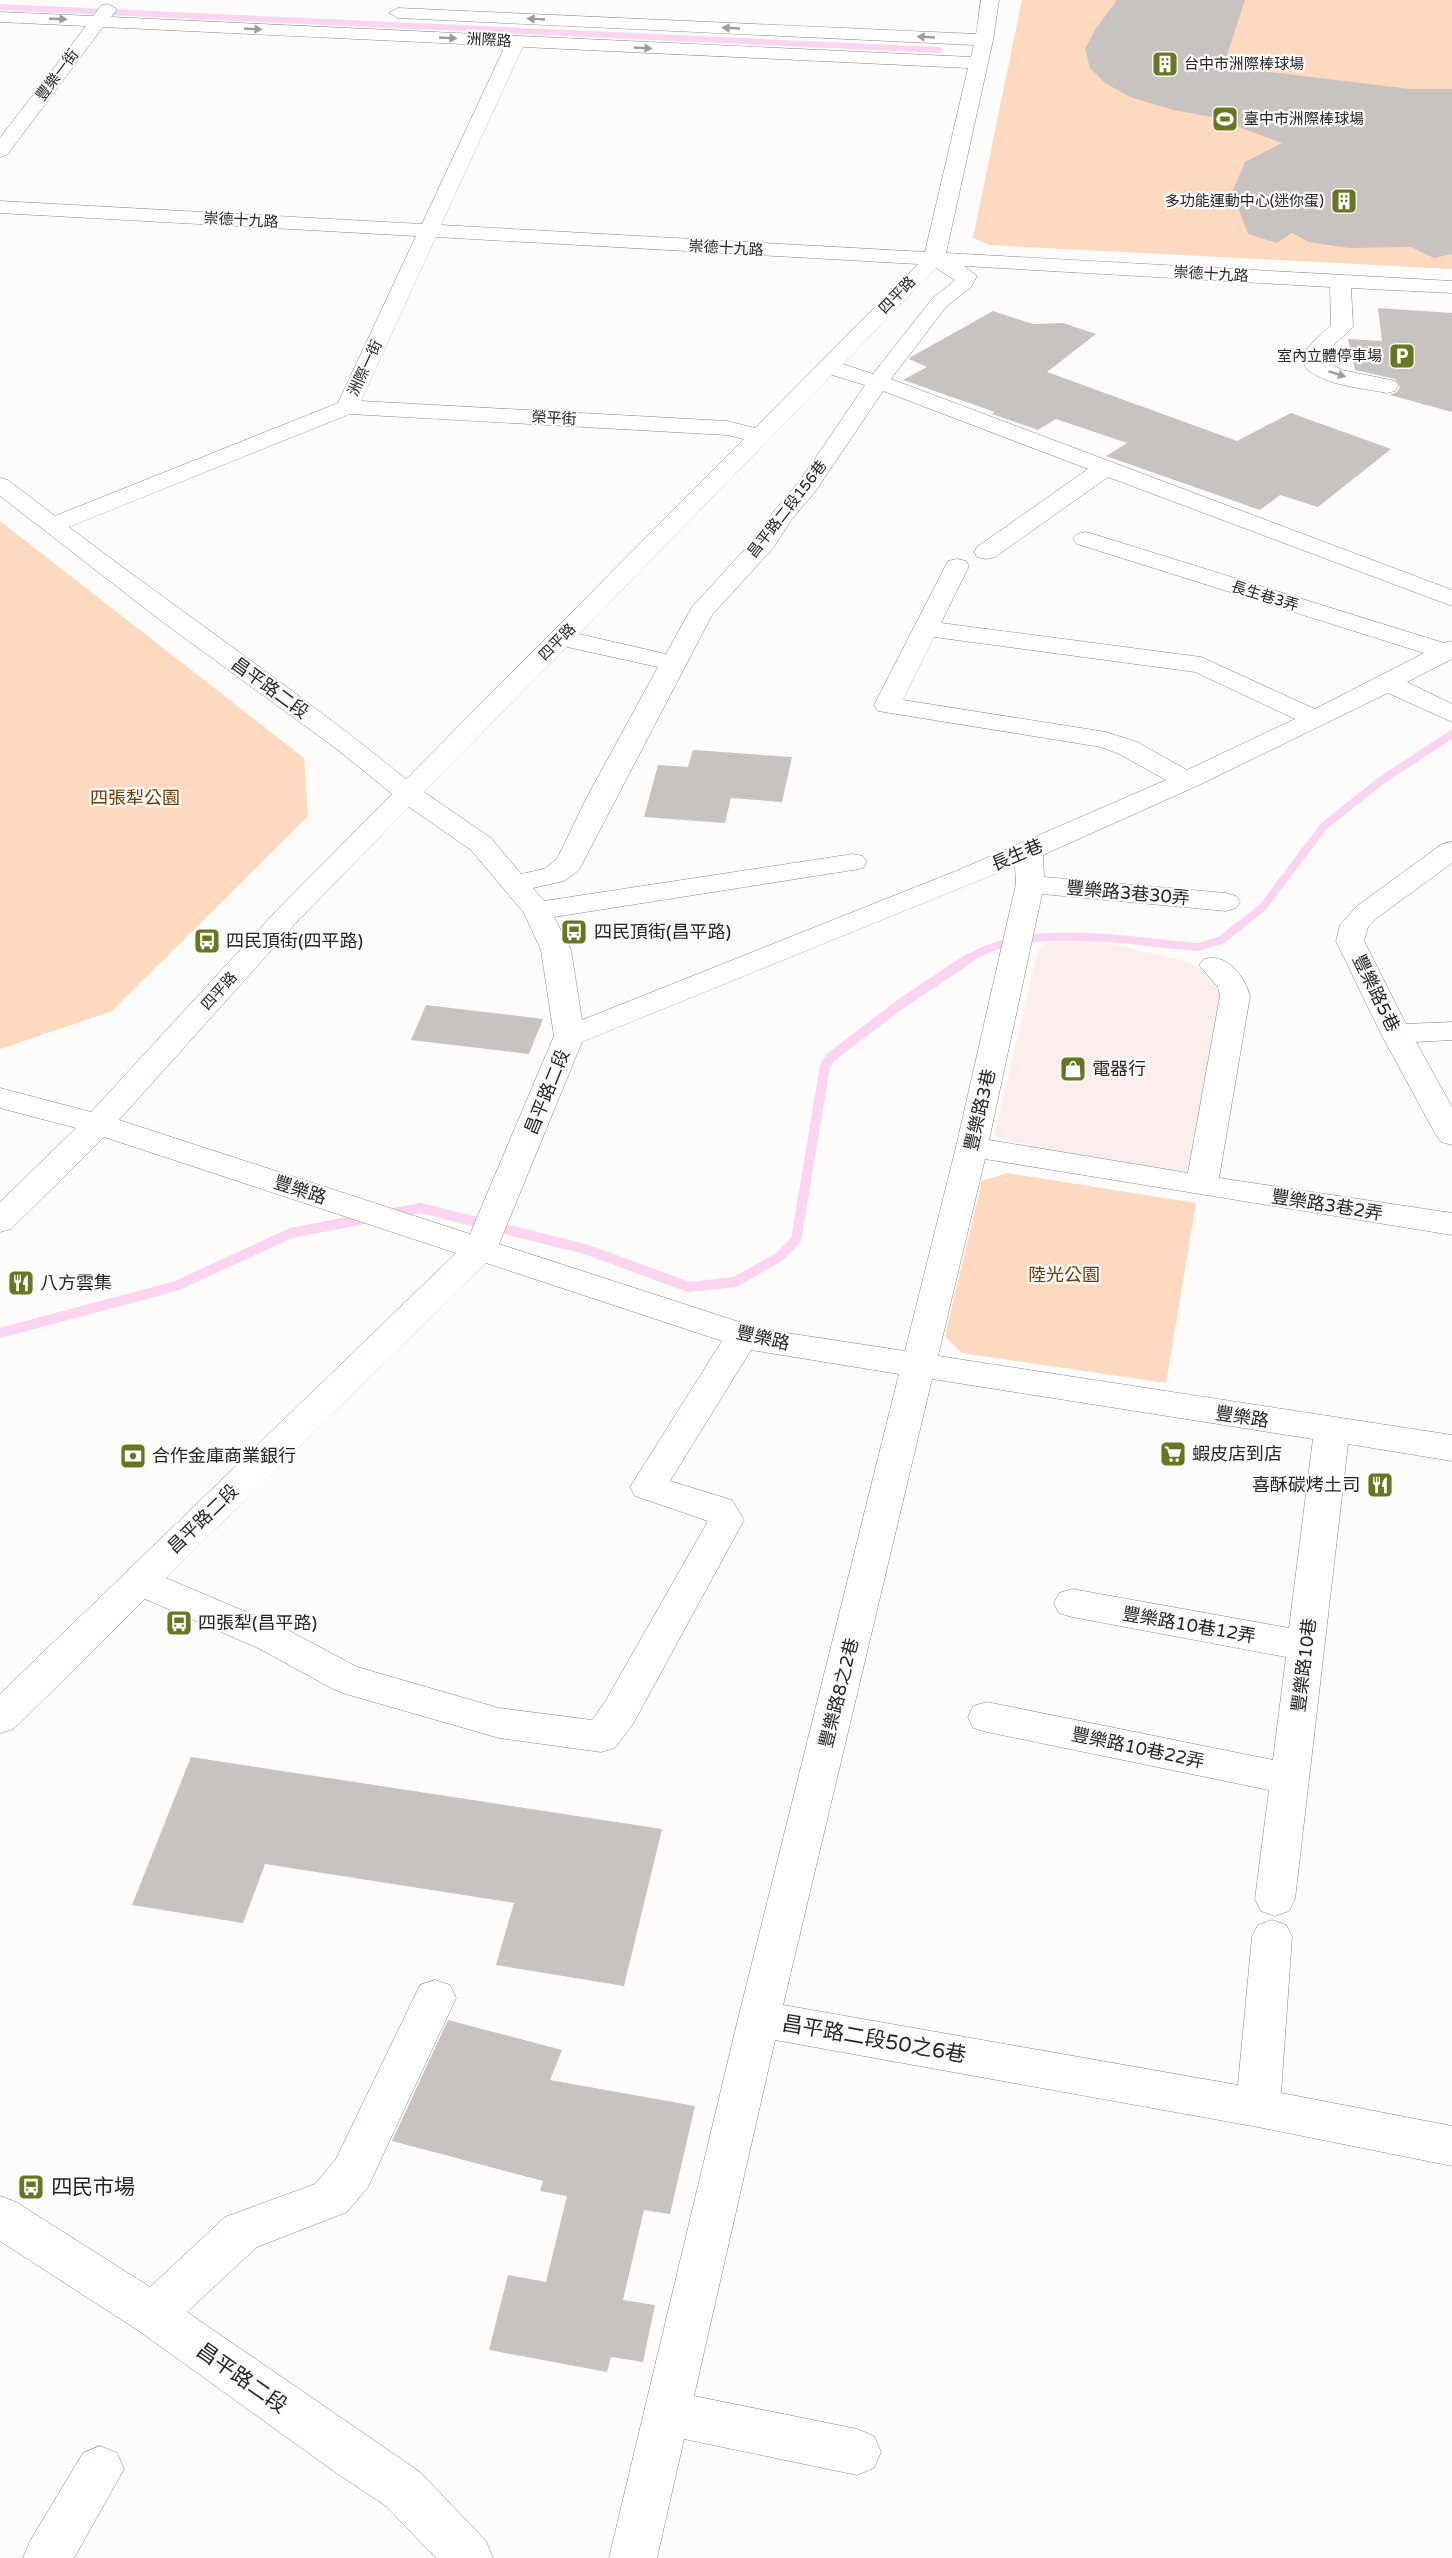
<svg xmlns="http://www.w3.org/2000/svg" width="1452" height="2558" font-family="'Varela Round','Noto Sans TC',sans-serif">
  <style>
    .built { fill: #fdeeee }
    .green { fill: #fdd9c0 }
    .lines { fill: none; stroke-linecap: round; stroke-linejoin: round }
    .stream-far2 { stroke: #fad4f1; stroke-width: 6 }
    .stream-far1 { stroke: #fad4f1; stroke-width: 8 }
    .stream { stroke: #fad4f1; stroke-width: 10 }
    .building { fill: #c8c2c1 }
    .minor-casing { stroke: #888383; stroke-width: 1 }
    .minor { fill: #fff; fill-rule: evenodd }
    .oneway { fill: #9d9c9c }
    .labels { text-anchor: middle; stroke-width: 4.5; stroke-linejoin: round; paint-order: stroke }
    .far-street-label { font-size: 15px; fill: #262424; stroke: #fefbfb }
    .far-poi-label { font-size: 15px; fill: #262424; stroke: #fefbfb; text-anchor: start }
    .street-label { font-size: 18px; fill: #262424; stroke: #fefbfb }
    .park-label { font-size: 18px; fill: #703900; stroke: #fefbfb }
    .poi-label { font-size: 18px; fill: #262424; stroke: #fefbfb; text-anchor: start }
    .near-street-label { font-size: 21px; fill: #262424; stroke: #fefbfb }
    .near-poi-label { font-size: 21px; fill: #262424; stroke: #fefbfb; text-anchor: start }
  </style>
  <rect width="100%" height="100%" fill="#fefbfb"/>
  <path class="built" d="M1070,939L1098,941L1184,961L1220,976L1224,999L1194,1175L1039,1148L994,1136L1038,951L1049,942Z"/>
  <g class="green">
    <path d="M1022,0H1452V269L989,245L973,238Z"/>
    <path d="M0,521L304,758L308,816L112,1011L0,1049Z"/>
    <path d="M1007,1173L1196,1203L1166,1383L962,1353L945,1336L982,1181Z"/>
  </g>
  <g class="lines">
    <path class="stream-far2" d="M0,7L939,50"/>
    <path class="stream-far1" d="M966,960C1026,920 1130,942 1199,947L1221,940L1263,907L1324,826L1382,780L1452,734"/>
    <g class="stream">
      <path d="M388,1214L421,1208L585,1249L689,1287L735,1282L779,1257L796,1240L825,1066L831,1057L902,1003L968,959"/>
      <path d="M0,1333L176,1286L291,1233L369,1218"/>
    </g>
  </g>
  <g class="building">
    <path d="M1117,0H1245L1226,58L1254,70L1410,89H1452V254L1434,258L1411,247L1349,248L1309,242L1292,233L1277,243L1248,234L1232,192L1245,162L1282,143L1212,117L1173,110L1130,97L1105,83L1090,68L1085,49L1095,30Z"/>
    <path d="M1378,308L1452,313V412L1390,395L1397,392L1400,387L1395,379L1355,370L1348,339L1382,341Z"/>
    <path d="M993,311L1033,324L1063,323L1096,334L1047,372L1237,441L1291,413L1391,449L1318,507L1280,495L1260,510L1106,456L1127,443L1056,419L1038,430L992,414L995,412L903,380L927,367L909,359L911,357Z"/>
    <path d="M693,750L792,757L782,802L731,798L725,823L644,817L658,765L688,767Z"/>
    <path d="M426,1005L543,1019L529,1054L411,1040Z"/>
    <path d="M191,1757L662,1829L624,1986L496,1965L514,1903L265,1864L243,1923L132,1905Z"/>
    <path d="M448,2020L562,2050L550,2080L695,2106L670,2214L644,2210L623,2300L655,2305L643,2362L611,2357L607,2372L489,2350L508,2275L546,2282L567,2196L540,2191L543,2181L392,2141Z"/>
  </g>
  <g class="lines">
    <defs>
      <g id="minor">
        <path d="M981,0H999L993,40L946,253L1452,281V293L1351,288L1353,327L1323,355L1326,362L1342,370L1395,381L1398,386L1395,391L1387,393C1363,388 1329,386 1309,371C1304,367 1303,360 1301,354L1331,325L1330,287L964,266L977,276L971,287L946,307L891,379L1452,590V606L1108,477L995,557L986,559L977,557L974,552L977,547L1088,469L883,391L815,492L791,520L774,547L712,615L579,870L564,881L533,888L544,901L853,854L863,856L867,862L863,868L853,870L554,917L571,950L582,1020L961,869L1166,780L1119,754L1101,747L878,711L874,705L948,561L957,559L966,561L969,566L941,623L1201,657L1315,709L1424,653L1077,544L1073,539L1077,534L1085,532L1093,534L1444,643L1452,641V659L1407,682L1452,704V722L1388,693L1199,785L1043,855L1044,877L1226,893L1236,896L1240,902L1236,908L1226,911L1042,894L989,1140L1188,1173L1220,996L1218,987L1199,965L1204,959C1227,953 1244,975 1250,996L1219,1178L1452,1213V1235L985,1159L938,1356L1452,1435V1461L1348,1444L1295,1899L1289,1911L1275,1916L1261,1911L1255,1899L1269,1790L987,1732L973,1728L968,1717L973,1706L987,1702L1273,1760L1286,1657L1072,1617L1059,1613L1054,1603L1059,1593L1072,1589L1289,1628L1313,1439L932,1379L783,2005L1238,2085L1252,1937L1258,1925L1272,1920L1286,1925L1292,1937L1281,2093L1452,2126V2166L1258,2127L775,2040L694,2396L857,2429L874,2436L881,2452L874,2468L857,2475L684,2439L657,2558H609L738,2019L899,1374L751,1350L670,1481L732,1500L744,1520L633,1724L615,1748L601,1752L499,1738L346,1694L333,1689L260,1649L145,1599L14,1729L0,1733V1694L456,1253L104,1137L11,1229L0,1232V1202L76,1128L0,1108V1088L91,1112L275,912L392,794L338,750L164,623L0,496V478L8,480L55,516L338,403L416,236L0,213V201L422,224L505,46L103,27L7,155L0,157V138L86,26L0,22V12L93,16L102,5L108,4L117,9L111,17L971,57L974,45L398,18L389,13L398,8L976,34ZM523,47L968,68L925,252L441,225ZM436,237L918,264L755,428L727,421L361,401ZM936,268L955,280L932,299L873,374L843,364ZM832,375L865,385L799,482L774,511L756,537L692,607L666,654L579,634ZM350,414L727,435L744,439L406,779C298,691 181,612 69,527ZM934,637L1195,672L1295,719L1187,770L1137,742L1106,732L903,700ZM567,647L658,667L587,797L557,859L544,869L521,874L491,838L424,792ZM409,807L471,850L524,913L541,950L554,1036L470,1234L119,1120L295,924ZM1015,866L1016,884L956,1147L905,1351L761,1329L499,1244L582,1042ZM486,1263L722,1341L630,1487L635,1496L708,1521L605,1702L592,1720L499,1708L357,1667L286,1629L166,1578Z"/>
        <path d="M1452,842V863L1377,918L1368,927L1364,941L1406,1024L1452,1022V1040L1416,1042L1452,1107V1145L1441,1142L1436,1135L1381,1034L1336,941L1340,925L1357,906L1442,844Z"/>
        <path d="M435,1980L450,1985L456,1998L368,2187L347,2212L257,2247L187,2312L420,2472L486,2541L493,2558H436L386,2506L335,2472L139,2331L0,2241V2196L16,2202L150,2287L225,2217L315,2184L336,2159L420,1985Z"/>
        <path d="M100,2446L117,2453L124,2469L74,2558H23L30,2541L83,2453Z"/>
      </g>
    </defs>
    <use href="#minor" class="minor-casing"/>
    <use href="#minor" class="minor"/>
  </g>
  <defs><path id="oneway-solid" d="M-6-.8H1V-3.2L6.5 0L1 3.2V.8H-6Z" transform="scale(1.5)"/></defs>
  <g class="oneway">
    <use href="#oneway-solid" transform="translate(58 19) rotate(2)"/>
    <use href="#oneway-solid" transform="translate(536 19) rotate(-177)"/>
    <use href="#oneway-solid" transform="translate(731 28) rotate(-177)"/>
    <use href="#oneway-solid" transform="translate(253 29) rotate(3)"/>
    <use href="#oneway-solid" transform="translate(926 37) rotate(-177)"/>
    <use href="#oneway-solid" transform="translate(448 38) rotate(3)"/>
    <use href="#oneway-solid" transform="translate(643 48) rotate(3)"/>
    <use href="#oneway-solid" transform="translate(1337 374) rotate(17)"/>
  </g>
  <defs>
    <symbol id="building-square" viewBox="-11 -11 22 22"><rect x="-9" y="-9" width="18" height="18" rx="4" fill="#687622" stroke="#fefbfb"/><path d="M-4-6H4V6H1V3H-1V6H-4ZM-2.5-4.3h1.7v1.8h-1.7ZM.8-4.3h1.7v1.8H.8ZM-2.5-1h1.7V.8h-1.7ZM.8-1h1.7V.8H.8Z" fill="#fff"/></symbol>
    <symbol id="stadium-square" viewBox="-11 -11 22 22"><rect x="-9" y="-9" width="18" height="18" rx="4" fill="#687622" stroke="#fefbfb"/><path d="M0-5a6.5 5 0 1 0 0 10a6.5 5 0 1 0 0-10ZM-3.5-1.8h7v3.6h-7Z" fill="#fff"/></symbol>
    <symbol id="parking-square" viewBox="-11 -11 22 22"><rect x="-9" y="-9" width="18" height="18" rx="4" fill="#687622" stroke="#fefbfb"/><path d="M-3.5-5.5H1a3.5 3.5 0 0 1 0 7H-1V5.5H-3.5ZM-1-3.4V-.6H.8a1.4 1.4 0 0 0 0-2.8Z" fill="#fff"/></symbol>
    <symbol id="bus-square" viewBox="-11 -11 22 22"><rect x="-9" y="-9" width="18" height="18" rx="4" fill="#687622" stroke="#fefbfb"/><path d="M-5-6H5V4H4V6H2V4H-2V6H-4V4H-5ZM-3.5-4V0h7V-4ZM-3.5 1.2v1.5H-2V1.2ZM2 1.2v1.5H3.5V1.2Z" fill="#fff"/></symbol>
    <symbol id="shop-square" viewBox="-11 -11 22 22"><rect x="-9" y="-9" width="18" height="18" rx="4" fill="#687622" stroke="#fefbfb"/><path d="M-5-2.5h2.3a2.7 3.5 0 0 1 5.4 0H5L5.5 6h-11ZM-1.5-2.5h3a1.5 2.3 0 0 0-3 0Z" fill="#fff"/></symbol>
    <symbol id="restaurant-square" viewBox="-11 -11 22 22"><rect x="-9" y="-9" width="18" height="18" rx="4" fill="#687622" stroke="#fefbfb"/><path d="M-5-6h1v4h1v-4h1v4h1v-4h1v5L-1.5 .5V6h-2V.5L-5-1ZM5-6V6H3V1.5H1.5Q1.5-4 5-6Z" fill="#fff"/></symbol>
    <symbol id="supermarket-square" viewBox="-11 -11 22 22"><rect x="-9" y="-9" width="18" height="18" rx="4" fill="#687622" stroke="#fefbfb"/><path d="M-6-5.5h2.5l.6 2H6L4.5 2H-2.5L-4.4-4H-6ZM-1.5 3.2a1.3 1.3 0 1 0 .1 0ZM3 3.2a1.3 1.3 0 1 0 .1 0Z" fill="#fff"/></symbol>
    <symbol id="bank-square" viewBox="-11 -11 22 22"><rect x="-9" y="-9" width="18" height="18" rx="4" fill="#687622" stroke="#fefbfb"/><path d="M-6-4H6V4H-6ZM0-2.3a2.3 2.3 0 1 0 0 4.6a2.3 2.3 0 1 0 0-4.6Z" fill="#fff"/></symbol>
  </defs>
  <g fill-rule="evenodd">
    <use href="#building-square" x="1150" y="49" width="30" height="30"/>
    <use href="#stadium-square" x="1210" y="104" width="30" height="30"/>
    <use href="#building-square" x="1329" y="186" width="30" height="30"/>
    <use href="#parking-square" x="1387" y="341" width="30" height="30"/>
    <use href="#bus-square" x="559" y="917" width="30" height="30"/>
    <use href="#bus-square" x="192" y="926" width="30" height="30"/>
    <use href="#shop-square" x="1058" y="1054" width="30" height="30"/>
    <use href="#restaurant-square" x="6" y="1268" width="30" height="30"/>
    <use href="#supermarket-square" x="1158" y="1439" width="30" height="30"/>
    <use href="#bank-square" x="118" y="1441" width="30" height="30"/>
    <use href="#restaurant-square" x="1365" y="1470" width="30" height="30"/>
    <use href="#bus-square" x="164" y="1608" width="30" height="30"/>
    <use href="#bus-square" x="16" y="2172" width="30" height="30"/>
  </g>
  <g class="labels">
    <g class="far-street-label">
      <text transform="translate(489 40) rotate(3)" y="5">洲際路</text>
      <text transform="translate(57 75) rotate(-53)" y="5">豐樂一街</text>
      <text transform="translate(241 220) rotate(3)" y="5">崇德十九路</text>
      <text transform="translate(726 248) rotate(3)" y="5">崇德十九路</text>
      <text transform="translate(1211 274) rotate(3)" y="5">崇德十九路</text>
      <text transform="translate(897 295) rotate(-46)" y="5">四平路</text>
      <text transform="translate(365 368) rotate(-65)" y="5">洲際一街</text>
      <text transform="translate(554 418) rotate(3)" y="5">榮平街</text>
      <text transform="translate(787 509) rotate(-52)" y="5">昌平路二段156巷</text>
      <text transform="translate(1265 596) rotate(17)" y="5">長生巷3弄</text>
      <text transform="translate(557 642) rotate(-45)" y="5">四平路</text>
      <text transform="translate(219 991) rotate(-48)" y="5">四平路</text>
    </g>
    <g class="far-poi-label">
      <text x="1184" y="69">台中市洲際棒球場</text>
      <text x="1244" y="124">臺中市洲際棒球場</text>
      <text x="1324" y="206" text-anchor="end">多功能運動中心(迷你蛋)</text>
      <text x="1382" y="361" text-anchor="end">室內立體停車場</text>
    </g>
    <g class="street-label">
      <text transform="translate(270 688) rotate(36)" y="6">昌平路二段</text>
      <text transform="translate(1017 855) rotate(-23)" y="6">長生巷</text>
      <text transform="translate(1128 893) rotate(5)" y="6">豐樂路3巷30弄</text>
      <text transform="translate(1376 993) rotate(64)" y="6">豐樂路5巷</text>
      <text transform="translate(547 1092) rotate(-68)" y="6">昌平路二段</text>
      <text transform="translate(980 1110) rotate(-77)" y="6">豐樂路3巷</text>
      <text transform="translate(300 1190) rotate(18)" y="6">豐樂路</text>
      <text transform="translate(1327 1205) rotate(9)" y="6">豐樂路3巷2弄</text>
      <text transform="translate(763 1338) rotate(13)" y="6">豐樂路</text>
      <text transform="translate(1242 1417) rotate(9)" y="6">豐樂路</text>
      <text transform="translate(203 1519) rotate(-44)" y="6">昌平路二段</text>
      <text transform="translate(1189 1625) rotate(10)" y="6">豐樂路10巷12弄</text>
      <text transform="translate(1304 1665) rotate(-83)" y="6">豐樂路10巷</text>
      <text transform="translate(839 1693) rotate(-76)" y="6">豐樂路8之2巷</text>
      <text transform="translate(1138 1748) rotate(12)" y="6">豐樂路10巷22弄</text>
    </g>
    <g class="park-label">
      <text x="135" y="804">四張犁公園</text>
      <text x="1064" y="1281">陸光公園</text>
    </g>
    <g class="poi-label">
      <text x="594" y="938">四民頂街(昌平路)</text>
      <text x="226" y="947">四民頂街(四平路)</text>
      <text x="1092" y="1075">電器行</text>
      <text x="40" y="1289">八方雲集</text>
      <text x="1192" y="1460">蝦皮店到店</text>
      <text x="152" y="1462">合作金庫商業銀行</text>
      <text x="1360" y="1491" text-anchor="end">喜酥碳烤土司</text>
      <text x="198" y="1629">四張犁(昌平路)</text>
    </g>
    <g class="near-street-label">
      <text transform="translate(874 2039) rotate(10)" y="7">昌平路二段50之6巷</text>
      <text transform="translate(242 2378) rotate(35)" y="7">昌平路二段</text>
    </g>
    <g class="near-poi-label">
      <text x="51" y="2194">四民市場</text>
    </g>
  </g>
</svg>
